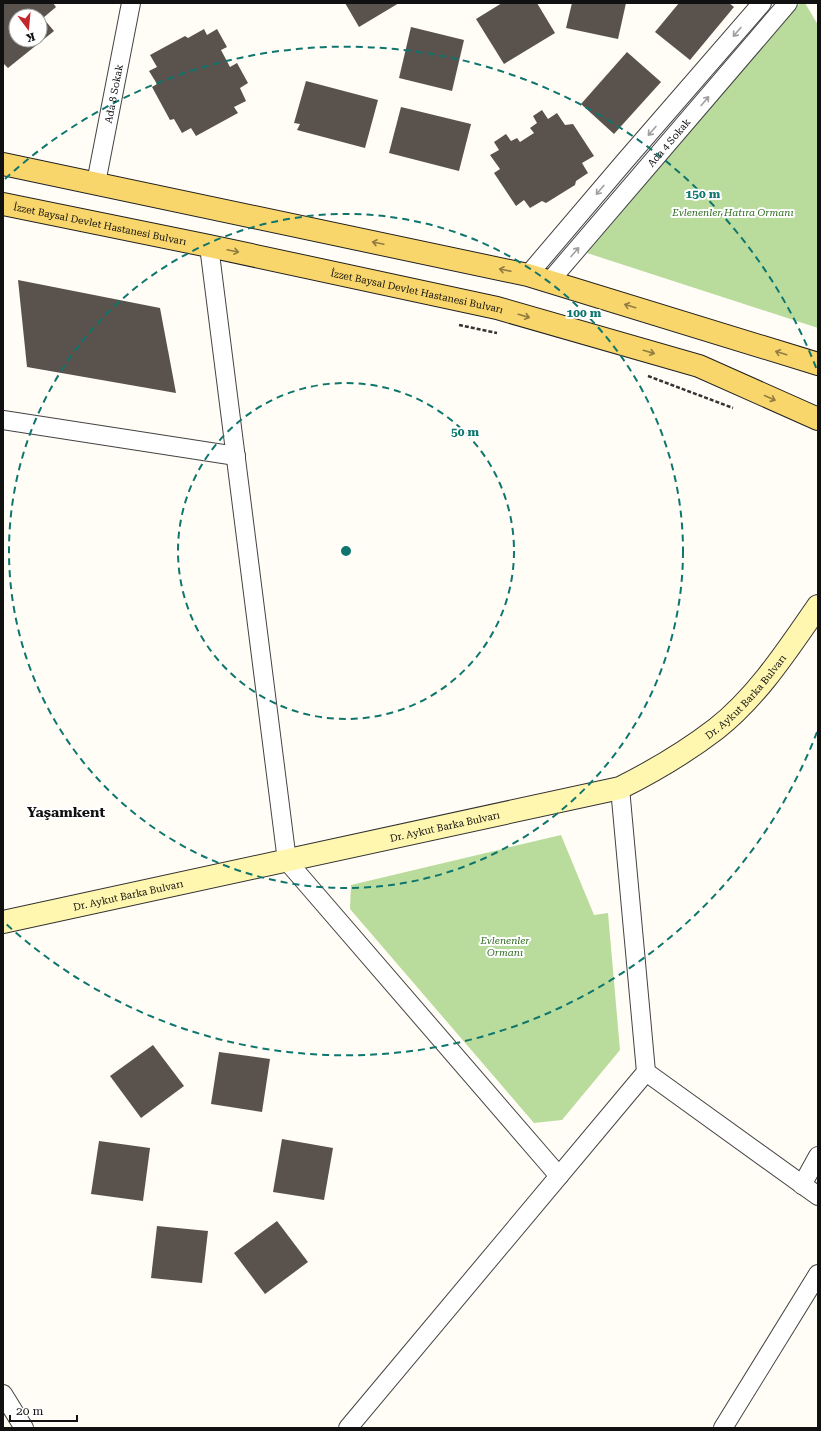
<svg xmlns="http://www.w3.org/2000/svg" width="821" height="1431" font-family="'Roboto Serif',serif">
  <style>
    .forest { fill: #b9dc9c }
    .building { fill: #5a524d; fill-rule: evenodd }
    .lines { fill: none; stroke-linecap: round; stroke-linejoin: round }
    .minor-casing { stroke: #444; stroke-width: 20 }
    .secondary-casing { stroke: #333; stroke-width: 24 }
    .primary-casing { stroke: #222; stroke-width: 24 }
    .path { stroke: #333; stroke-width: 2.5; stroke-dasharray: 4 2; stroke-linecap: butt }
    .minor { stroke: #fff; stroke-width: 18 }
    .secondary { stroke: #fff6b0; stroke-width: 22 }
    .primary { stroke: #f9d66b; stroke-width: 22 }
    .oneway { stroke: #a0a0a0 }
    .oneway2 { stroke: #917d42 }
    .ring { fill: none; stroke: #0f766e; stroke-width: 2; stroke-dasharray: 7 5 }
    .labels { text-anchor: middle; stroke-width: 4; stroke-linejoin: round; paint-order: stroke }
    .street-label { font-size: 10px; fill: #111; stroke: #fff }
    .park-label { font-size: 10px; font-style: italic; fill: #2f6b1f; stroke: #fff }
    .district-label { font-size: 14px; font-weight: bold; fill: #111; stroke: #fff }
    .centre { fill: #0f766e; stroke: #fff; stroke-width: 2 }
    .ring-label { font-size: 12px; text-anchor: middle; font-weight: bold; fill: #0f766e; stroke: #fff; stroke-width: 4; stroke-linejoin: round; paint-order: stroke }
  </style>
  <rect width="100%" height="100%" fill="#fffdf5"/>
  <g class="forest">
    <path d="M800,3H805L818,25V328L587,253Z"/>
    <path d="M561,835L594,915L608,913L620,1050L562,1120L534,1123L350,909L351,885Z"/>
  </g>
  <g class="building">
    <path d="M3,3H53L56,7L43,18L54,31L8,68L3,63ZM16,16H40V40H16Z"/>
    <path d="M345,3H399L359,27Z"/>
    <path d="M502,3H537L555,33L504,64L476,19Z"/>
    <path d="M572,3H626L618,39L566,28Z"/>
    <path d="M679,3H729L734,7L690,60L655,32Z"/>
    <path d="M411,27L464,40L452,91L399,78Z"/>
    <path d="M204,29L207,35L217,29L227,47L221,50L230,67L237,63L248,83L240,88L246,101L234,107L238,113L196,136L191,128L182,133L174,119L170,120L152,87L157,84L149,71L157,67L150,55L185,36L188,38Z"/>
    <path d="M627,52L661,82L614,134L581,104Z"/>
    <path d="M306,81L378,100L365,148L297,130L300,124L294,123Z"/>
    <path d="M401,107L471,124L459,171L389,153Z"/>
    <path d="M542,110L548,119L557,113L565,125L573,124L594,156L582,163L588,173L576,181L575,185L546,203L542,201L530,208L524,200L516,206L494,173L500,169L490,155L499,150L494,142L506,134L511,141L517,138L520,142L534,133L530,128L537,123L533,116Z"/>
    <path d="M18,280L160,308L176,393L27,367Z"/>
    <path d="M153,1045L184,1086L141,1118L110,1076Z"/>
    <path d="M219,1052L270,1059L262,1112L211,1104Z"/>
    <path d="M282,1139L333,1148L324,1200L273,1192Z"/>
    <path d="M99,1141L150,1148L143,1201L91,1194Z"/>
    <path d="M277,1221L308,1262L265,1294L234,1253Z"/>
    <path d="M157,1226L208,1231L202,1283L151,1278Z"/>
  </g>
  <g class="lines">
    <defs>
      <g id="minor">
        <path id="s1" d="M96,183L131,3"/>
        <path d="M209,246L287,861L559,1176"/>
        <path d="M528,275L625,161L762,3"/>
        <path id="s2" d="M549,282L788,3"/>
        <path d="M3,420L236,456"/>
        <path d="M646,1072L818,1196"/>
        <path d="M802,1185L818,1156"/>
        <path d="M3,1394L24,1428"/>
        <path d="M348,1428L646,1072L620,788"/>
        <path d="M723,1428L818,1274"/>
      </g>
      <g id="secondary">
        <path id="s3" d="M3,922L620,788C654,771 686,752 716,729C758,696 788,649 818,606"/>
      </g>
      <g id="primary">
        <path d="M3,164L528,275L818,364"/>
        <path id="s4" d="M3,204L209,246L497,308L699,366L818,419"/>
      </g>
    </defs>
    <use href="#minor" class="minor-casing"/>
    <use href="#secondary" class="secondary-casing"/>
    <use href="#primary" class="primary-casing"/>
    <g class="path">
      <path d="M459,325L497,333"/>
      <path d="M648,376L733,408"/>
    </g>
    <use href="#minor" class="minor"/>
    <use href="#secondary" class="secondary"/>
    <use href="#primary" class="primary"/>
  </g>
  <defs><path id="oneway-shaft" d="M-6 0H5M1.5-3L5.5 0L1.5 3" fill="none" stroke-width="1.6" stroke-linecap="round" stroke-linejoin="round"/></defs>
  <g class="oneway">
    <use href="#oneway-shaft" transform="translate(737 32) rotate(131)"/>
    <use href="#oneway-shaft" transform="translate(705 101) rotate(-50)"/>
    <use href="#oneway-shaft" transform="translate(652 131) rotate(131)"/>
    <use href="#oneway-shaft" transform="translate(600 190) rotate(130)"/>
    <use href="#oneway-shaft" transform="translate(575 252) rotate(-49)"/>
  </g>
  <g class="oneway2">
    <use href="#oneway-shaft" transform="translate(378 243) rotate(-168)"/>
    <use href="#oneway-shaft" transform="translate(233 251) rotate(12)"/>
    <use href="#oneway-shaft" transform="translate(505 270) rotate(-168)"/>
    <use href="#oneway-shaft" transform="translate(630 306) rotate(-163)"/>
    <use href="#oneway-shaft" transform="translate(524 316) rotate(16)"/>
    <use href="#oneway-shaft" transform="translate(649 352) rotate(16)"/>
    <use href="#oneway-shaft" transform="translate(781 353) rotate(-163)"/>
    <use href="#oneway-shaft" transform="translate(770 398) rotate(24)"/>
  </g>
  <g class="ring">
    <circle cx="346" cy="551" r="168"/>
    <circle cx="346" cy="551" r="337"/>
    <path d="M817 732A505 505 0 0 1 5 923M5 179A505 505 0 0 1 817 370"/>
  </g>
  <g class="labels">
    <g class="street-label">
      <text dy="4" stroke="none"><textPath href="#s1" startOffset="91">Ada 8 Sokak</textPath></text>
      <text dy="4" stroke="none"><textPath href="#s2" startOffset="184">Ada 4 Sokak</textPath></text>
      <text dy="4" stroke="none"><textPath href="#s4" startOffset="99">İzzet Baysal Devlet Hastanesi Bulvarı</textPath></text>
      <text dy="4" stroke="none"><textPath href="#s4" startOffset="423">İzzet Baysal Devlet Hastanesi Bulvarı</textPath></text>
      <text dy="4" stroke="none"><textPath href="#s3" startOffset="788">Dr. Aykut Barka Bulvarı</textPath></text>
      <text dy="4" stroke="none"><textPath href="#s3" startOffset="452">Dr. Aykut Barka Bulvarı</textPath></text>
      <text dy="4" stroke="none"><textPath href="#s3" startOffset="128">Dr. Aykut Barka Bulvarı</textPath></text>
    </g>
    <g class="park-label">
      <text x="733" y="216">Evlenenler Hatıra Ormanı</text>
      <text x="505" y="944">Evlenenler<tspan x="505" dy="12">Ormanı</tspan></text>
    </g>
    <g class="district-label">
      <text x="66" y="817">Yaşamkent</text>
    </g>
  </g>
  <circle cx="346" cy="551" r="6" class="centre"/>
  <g class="ring-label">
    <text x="703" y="198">150 m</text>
    <text x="584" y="317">100 m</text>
    <text x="465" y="436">50 m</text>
  </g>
  <rect width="821" height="1431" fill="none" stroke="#111111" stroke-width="8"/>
  <g transform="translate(28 28) rotate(164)"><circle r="19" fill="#ffffff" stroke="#a0a0a0"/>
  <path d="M0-3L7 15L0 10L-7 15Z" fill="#c4262e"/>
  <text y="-6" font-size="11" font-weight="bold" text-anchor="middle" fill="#111111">K</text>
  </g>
  <path d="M10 1415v6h67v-6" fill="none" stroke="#111111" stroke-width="2"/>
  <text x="16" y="1415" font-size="12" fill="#111111" stroke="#ffffff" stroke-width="3" paint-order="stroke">20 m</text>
</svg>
